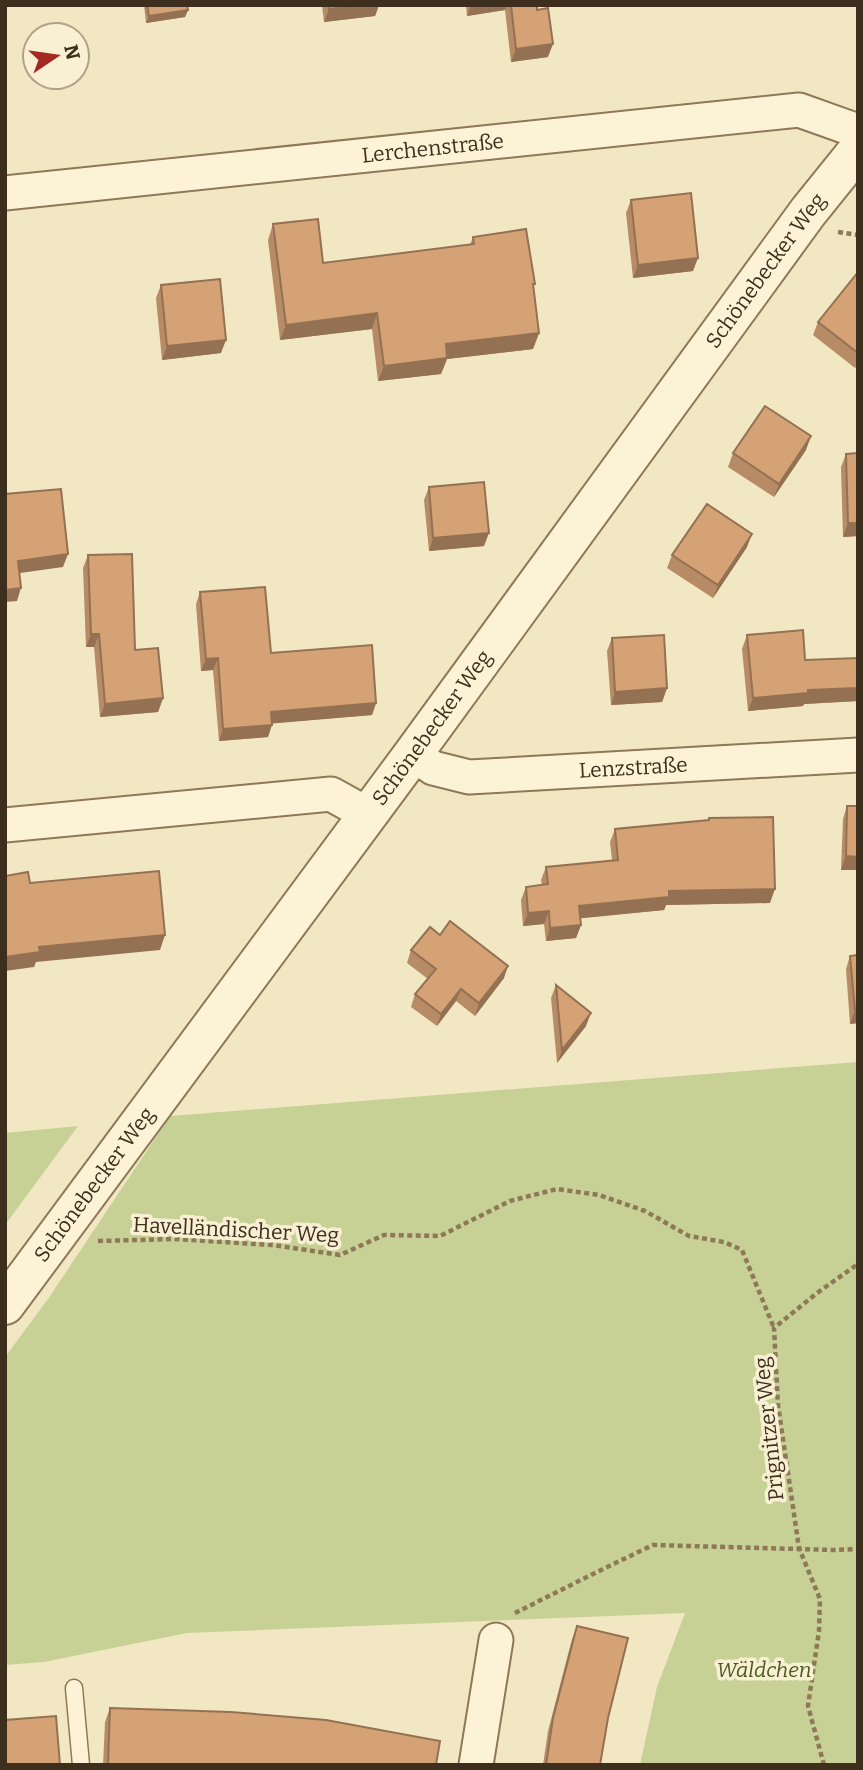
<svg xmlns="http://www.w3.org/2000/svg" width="863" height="1770" font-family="Bitter,serif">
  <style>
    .green { fill: #c7d196 }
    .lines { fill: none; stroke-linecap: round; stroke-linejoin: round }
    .service-casing { stroke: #8e7858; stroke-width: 19 }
    .minor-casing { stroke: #8e7858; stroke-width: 37 }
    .tertiary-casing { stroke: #8e7858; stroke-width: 42 }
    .path { stroke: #8e7858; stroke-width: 4.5; stroke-dasharray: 5 3.5; stroke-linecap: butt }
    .service { stroke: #fcf3d7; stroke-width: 16 }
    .minor { stroke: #fcf3d7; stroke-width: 33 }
    .tertiary { stroke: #fcf3d7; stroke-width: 38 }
    .wall { fill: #b68b65 }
    .shaded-wall { fill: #947152 }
    .building { fill: #d4a275; stroke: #947152; stroke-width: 2 }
    .labels { text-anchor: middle; stroke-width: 7; stroke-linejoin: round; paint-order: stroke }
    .street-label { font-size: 21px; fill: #3d2e1d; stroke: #f9f0d3 }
    .park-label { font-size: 21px; font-style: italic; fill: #495b22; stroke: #f9f0d3 }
  </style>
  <rect width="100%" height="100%" fill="#f2e7c3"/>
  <g class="green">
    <path d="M858,1062V1765H640L657,1687L685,1613L187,1633L44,1662L5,1665V1357L48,1299L170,1116Z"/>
    <path d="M78,1126L5,1225V1133Z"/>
  </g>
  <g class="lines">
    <defs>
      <path id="service" d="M74,1688L81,1765"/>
      <g id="minor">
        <path id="s1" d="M5,193L799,110L858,131"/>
        <path id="s2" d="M413,754L433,768L469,777L858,755"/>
        <path d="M5,825L331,794L367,814"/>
        <path d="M476,1765L496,1640"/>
      </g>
      <g id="tertiary">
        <path id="s3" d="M5,1305L413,754L808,212L858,150"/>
      </g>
    </defs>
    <use href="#service" class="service-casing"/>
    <use href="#minor" class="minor-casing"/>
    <use href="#tertiary" class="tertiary-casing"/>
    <g class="path">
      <path d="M838,232L858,235"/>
      <path d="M98,1241L174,1239L273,1245L340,1255L384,1235L440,1236L510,1201L557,1189L599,1195L645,1211L689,1236L724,1242L742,1250L774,1328"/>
      <path d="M515,1613L603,1569L653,1545L834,1550L858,1549"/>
      <path d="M824,1765L808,1706L819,1631L820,1599L799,1548L778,1405L774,1328L817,1293L858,1264"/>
    </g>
    <use href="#service" class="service"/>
    <use href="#minor" class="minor"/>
    <use href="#tertiary" class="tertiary"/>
  </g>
  <g class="wall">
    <path d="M144,5H187L188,10L185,17L146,23Z"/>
    <path d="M322,5H379L375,16L324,22Z"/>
    <path d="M466,5H537L548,57L511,62L505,10L467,16Z"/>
    <path d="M631,200L693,271L633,278L626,213Z"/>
    <path d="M273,224L323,263L470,245L473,237L533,288L539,333L533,349L447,359L441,374L378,381L372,329L280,340L268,240Z"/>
    <path d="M858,272V365L855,368L813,335L818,322Z"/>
    <path d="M161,285L221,353L162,360L156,298Z"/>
    <path d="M806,450L774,497L728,467L733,453Z"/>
    <path d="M846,454L858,536L843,537L841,467Z"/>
    <path d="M429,487L484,546L429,551L424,500Z"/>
    <path d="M747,547L713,598L667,568L672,555Z"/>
    <path d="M88,555L135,650L163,698L158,712L100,717L94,647H86L83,568Z"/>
    <path d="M200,592L271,653L376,703L372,715L272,723L268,737L219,741L213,670L201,671L196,604Z"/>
    <path d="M747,635L805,660L858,658V701L804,704L803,706L748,711L742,649Z"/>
    <path d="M612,638L667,688L662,702L611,705L607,651Z"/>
    <path d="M847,806L858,870H841L843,819Z"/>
    <path d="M615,829L770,903L666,905L664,910L580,918L581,925L576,938L546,941L544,924L523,926L521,900L526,887L542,885L541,880L546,867L612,860L610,842Z"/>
    <path d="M440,935L504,978L475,1016L456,1001L437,1026L411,1007L415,994L428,979L407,963L411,950Z"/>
    <path d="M850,956L858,1023L850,1024L846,969Z"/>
    <path d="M556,985L586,1026L557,1063L551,998Z"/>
    <path d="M577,1626L608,1718L600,1765H543L548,1731L572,1639Z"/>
    <path d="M110,1708L436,1765H103L105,1722Z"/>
  </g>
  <g class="shaded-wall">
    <path d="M360,5H379L375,16L324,22L329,9Z"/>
    <path d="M471,5H507L505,10L467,16Z"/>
    <path d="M188,10L185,17L146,23L149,16Z"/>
    <path d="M553,44L548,57L511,62L516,49Z"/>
    <path d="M698,258L693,271L633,278L638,265Z"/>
    <path d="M377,313L372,329L280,340L286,325Z"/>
    <path d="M539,333L533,349L447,359L441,374L378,381L384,366L446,344Z"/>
    <path d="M226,340L221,353L162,360L167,346Z"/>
    <path d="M811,436L806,450L774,497L779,484Z"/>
    <path d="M848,523H858V536L843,537Z"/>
    <path d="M489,533L484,546L429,551L433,538Z"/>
    <path d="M752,534L747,547L713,598L718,585Z"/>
    <path d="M68,554L63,567L13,574L18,561Z"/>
    <path d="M21,588L17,601L5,602V590Z"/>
    <path d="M91,634H99L94,647H86Z"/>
    <path d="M218,658L213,670L201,671L206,659Z"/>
    <path d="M667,688L662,702L611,705L615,692Z"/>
    <path d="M858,688V701L804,704L803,706L748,711L753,698L808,690Z"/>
    <path d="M163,698L158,712L100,717L105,704Z"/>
    <path d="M376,703L372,715L267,724L271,712Z"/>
    <path d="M272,725L268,737L219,741L223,729Z"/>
    <path d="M846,856L858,857V870H841Z"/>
    <path d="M775,889L770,903L666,905L664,910L574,919L579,906L669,891Z"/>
    <path d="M549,911L544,924L523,926L528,913Z"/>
    <path d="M581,925L576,938L546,941L550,928Z"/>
    <path d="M165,935L160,950L36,962L34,967L5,971V957L39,947Z"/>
    <path d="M508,966L504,978L475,1016L479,1003Z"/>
    <path d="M461,989L456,1001L437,1026L441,1014Z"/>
    <path d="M855,1010H858V1023L850,1024Z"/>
    <path d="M591,1013L586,1026L557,1063L562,1050Z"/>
  </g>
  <g class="building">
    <path d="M147,5H187L188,10L149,16Z"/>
    <path d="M328,5H360L329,9Z"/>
    <path d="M511,5H537V10L548,8L553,44L516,49Z"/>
    <path d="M691,193L698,258L638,265L631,200Z"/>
    <path d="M318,219L323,263L474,244L473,237L526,229L535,284H533L539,333L446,344L447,358L384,366L377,313L286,325L273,224Z"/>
    <path d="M858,272V353L818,322Z"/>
    <path d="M220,279L226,340L167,346L161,285Z"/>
    <path d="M765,406L811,436L779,484L733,453Z"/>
    <path d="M858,453V523H848L846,454Z"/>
    <path d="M484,482L489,533L433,538L429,487Z"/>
    <path d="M61,489L68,554L18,561L21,588L5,590V494Z"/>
    <path d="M707,504L752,534L718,585L672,555Z"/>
    <path d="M132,554L135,650L158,648L163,698L105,704L99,634H91L88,555Z"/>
    <path d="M265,587L271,653L372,645L376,703L271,712L272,725L223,729L218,658L206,659L200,592Z"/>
    <path d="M803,630L805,660L858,658V688L808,690V693L753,698L747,635Z"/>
    <path d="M664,635L667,688L615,692L612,638Z"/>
    <path d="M847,806H858V857L846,856Z"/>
    <path d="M773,817L775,889L669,891V897L579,906L581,925L550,928L549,911L528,913L526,887L548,884L546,867L618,860L615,829L709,820V818Z"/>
    <path d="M159,871L165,935L39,947L40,952L5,957V876L28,872L30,883Z"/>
    <path d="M450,921L508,966L479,1003L461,989L441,1014L415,994L436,969L411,950L430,927L440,935Z"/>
    <path d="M858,955V1010H855L850,956Z"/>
    <path d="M556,985L591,1013L562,1050Z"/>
    <path d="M577,1626L628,1638L608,1718L600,1765H546L553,1718Z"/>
    <path d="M110,1708L231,1712L326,1720L440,1741L436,1765H108Z"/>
    <path d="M56,1716L60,1765H5V1720Z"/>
  </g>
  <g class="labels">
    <g class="street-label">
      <text dy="7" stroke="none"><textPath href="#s1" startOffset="430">Lerchenstraße</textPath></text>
      <text dy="7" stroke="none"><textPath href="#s3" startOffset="1284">Schönebecker Weg</textPath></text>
      <text dy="7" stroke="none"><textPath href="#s3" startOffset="718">Schönebecker Weg</textPath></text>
      <text dy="7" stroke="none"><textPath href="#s2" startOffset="226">Lenzstraße</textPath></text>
      <text dy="7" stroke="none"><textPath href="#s3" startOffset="150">Schönebecker Weg</textPath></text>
      <text transform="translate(236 1230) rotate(3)" y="7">Havelländischer Weg</text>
      <text transform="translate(769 1429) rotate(-96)" y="7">Prignitzer Weg</text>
    </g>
    <g class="park-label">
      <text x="764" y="1677">Wäldchen</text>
    </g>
  </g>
  <rect width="863" height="1770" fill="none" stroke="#3d2e1d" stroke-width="14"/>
  <g transform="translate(56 56) rotate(77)"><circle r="33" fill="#f9f0d3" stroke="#aea28a" stroke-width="2"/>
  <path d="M0-5L12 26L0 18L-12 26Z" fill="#a32922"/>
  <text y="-10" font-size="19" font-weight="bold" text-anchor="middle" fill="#3d2e1d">N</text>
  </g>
</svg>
